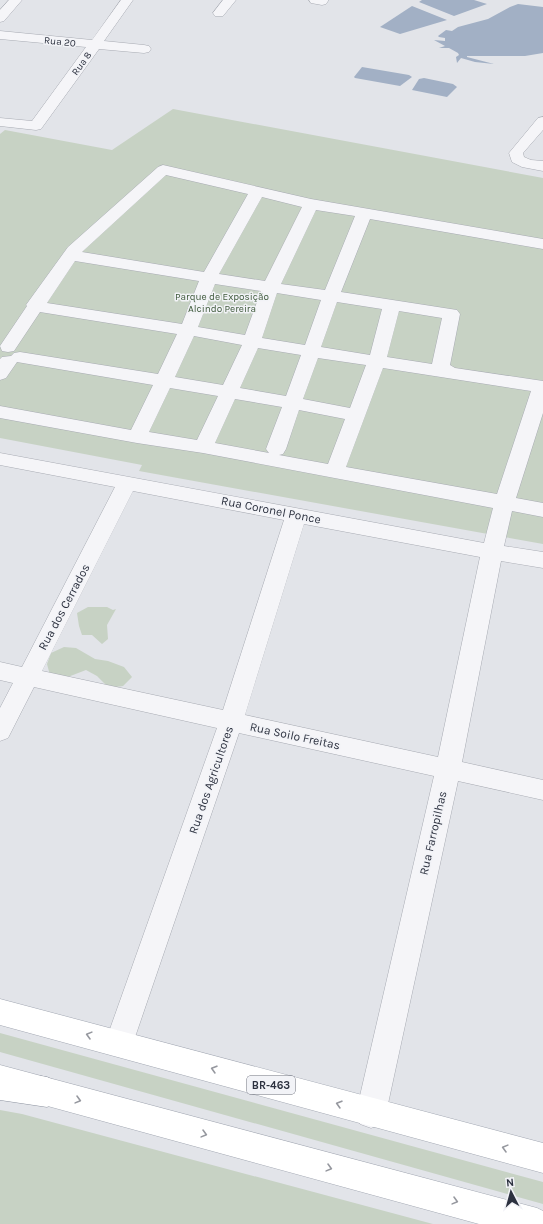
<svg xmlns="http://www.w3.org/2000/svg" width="543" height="1224" font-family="Karla,sans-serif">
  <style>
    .green { fill: #c7d2c4 }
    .water { fill: #a2b0c5 }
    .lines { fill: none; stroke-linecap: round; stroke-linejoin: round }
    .minor-casing { stroke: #a8abb3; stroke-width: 1 }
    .major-casing { stroke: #a3a8b3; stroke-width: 1 }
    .highway-casing { stroke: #8b919e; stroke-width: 1 }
    .minor { fill: #f5f5f8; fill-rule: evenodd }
    .major { fill: #fff; fill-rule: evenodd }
    .highway { fill: #fff; fill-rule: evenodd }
    .oneway { stroke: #96989f }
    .labels { text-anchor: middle; stroke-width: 3; stroke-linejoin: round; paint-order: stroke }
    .far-street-label { font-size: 10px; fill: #2c313f; stroke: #f2f3f7 }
    .far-park-label { font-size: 10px; fill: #3e593b; stroke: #f2f3f7 }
    .shield { fill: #f2f3f7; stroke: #676b76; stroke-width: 1 }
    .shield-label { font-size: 11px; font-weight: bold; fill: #2c313f }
    .street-label { font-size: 12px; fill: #2c313f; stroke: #f2f3f7 }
  </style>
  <rect width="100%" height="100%" fill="#e2e4e9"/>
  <g class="green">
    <path d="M173,109L543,178V544L139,471L142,465L0,438V134L5,130L112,150Z"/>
    <path d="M88,607H107L113,610L116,609L107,625L108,639L102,644L92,635H82L79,626L77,613Z"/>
    <path d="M64,647L76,648L95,659L108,661L124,667L132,677L123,686L109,688L97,676L86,670L60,680L51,679L47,664L51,653Z"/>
    <path d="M0,1033L543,1182V1204L0,1052Z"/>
    <path d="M0,1110L22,1114L433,1224H0Z"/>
  </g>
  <g class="water">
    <path d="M422,0H474L487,4L454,16L419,2Z"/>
    <path d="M518,4L543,7V53L525,56H467V57L494,64L475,62L461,58L457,63L456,57L459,55L458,53L449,48H439L445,46L434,40L445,41V38L439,37L438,36L446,30L452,31L458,27L488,19L510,7Z"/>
    <path d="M412,6L447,20L400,34L380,27Z"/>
    <path d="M362,67L409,75L412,77L400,86L355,78L354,77Z"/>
    <path d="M424,78L453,84L457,87L447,97L412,90L419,79Z"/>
  </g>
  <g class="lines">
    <defs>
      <g id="minor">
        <path d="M9,0H22L4,21L0,22V10Z"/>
        <path d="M121,0H133L104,41L144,45L149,46L151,49L149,52L144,53L99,49L41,129L36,130L0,126V118L32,121L86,47L0,39V31L92,40Z"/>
        <path d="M223,0H236L223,16H215L213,13Z"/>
        <path d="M309,0H328V1L326,4L322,5L311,3Z"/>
        <path d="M543,117V130L523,153L524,157L531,160L543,161V171L522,167L512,162L509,153L538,118Z"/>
        <path d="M163,165L311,199L543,239V249L370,219L341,292L457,310L460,314L450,365L455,368L543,381V413L516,498L543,503V517L512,511L504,546L543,552V568L501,561L462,762L543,780V800L458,781L386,1113L382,1124L371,1128L360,1124L356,1113L434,776L239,733L133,1043L129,1053L119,1057L109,1053L105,1043L217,728L34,687L8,738L0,741V708L13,683L0,680V662L22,667L115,487L0,465V453L484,543L493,508L203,453L137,443L0,418V406L131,430L153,385L17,362L6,378L0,380V359L2,357L11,356L14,353L20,352L158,374L177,334L40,312L14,351L8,352L2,351L0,346L27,306L26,305L68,247L158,167ZM166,175L248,194L204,272L82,252ZM262,197L302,207L265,281L219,274ZM316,210L355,216L325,290L281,284ZM75,261L199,281L182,324L47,303ZM215,284L261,291L245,335L198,327ZM277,293L321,300L305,345L262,338ZM337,302L382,309L370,355L321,347ZM399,311L442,318L432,364L387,357ZM194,336L242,345L223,385L175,377ZM258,348L301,355L286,396L240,388ZM318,358L366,365L350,408L303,399ZM383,368L531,391L497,494L346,467ZM170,388L218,396L197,440L149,432ZM235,399L282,407L266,449L269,453L215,443ZM299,410L345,419L328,464L279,455L283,454L286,449ZM133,491L284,520L223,710L42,671ZM304,524L480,557L438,757L245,715Z"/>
      </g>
      <g id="major">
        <path d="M0,999L543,1143V1173L0,1025Z"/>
        <path d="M0,1065L537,1208L543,1211V1224H479L0,1093Z"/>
      </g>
      <path id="highway" d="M0,1070L47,1077L57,1082L62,1092L57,1102L47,1107L0,1100Z"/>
    </defs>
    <use href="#minor" class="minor-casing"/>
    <use href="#major" class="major-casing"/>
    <use href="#highway" class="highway-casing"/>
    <use href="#minor" class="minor"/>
    <use href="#major" class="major"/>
    <use href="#highway" class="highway"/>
  </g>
  <defs><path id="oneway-chevron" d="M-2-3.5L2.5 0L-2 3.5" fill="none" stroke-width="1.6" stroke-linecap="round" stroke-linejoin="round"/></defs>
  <g class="oneway">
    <use href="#oneway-chevron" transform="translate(89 1035) rotate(-165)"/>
    <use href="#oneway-chevron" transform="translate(214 1069) rotate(-164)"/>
    <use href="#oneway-chevron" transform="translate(78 1100) rotate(15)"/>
    <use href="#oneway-chevron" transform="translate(339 1104) rotate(-164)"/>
    <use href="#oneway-chevron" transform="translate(204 1134) rotate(15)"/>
    <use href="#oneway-chevron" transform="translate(505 1148) rotate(-165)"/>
    <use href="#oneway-chevron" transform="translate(329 1168) rotate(15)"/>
    <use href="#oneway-chevron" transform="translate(455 1201) rotate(15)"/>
  </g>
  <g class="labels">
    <g class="far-street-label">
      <text transform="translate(60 41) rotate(6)" y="4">Rua 20</text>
      <text transform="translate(81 63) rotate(-54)" y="4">Rua 8</text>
    </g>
    <g class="far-park-label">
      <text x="222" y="300">Parque de Exposição<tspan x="222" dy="12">Alcindo Pereira</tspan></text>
    </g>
    <rect class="shield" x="247" y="1076" width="48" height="18" rx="3"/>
    <g class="shield-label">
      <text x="271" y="1089">BR-463</text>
    </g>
    <g class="street-label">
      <text transform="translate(271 510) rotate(11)" y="4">Rua Coronel Ponce</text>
      <text transform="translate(64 607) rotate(-62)" y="4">Rua dos Cerrados</text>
      <text transform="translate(295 736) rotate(12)" y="4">Rua Soilo Freitas</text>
      <text transform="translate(211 780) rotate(-71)" y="4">Rua dos Agricultores</text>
      <text transform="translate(433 833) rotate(-77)" y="4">Rua Farropilhas</text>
    </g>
  </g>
  <g transform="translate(511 1192) rotate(354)" stroke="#f2f3f7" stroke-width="3" paint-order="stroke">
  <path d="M0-3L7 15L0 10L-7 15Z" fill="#2c313f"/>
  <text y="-6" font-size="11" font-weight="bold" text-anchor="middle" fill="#2c313f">N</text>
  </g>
</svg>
